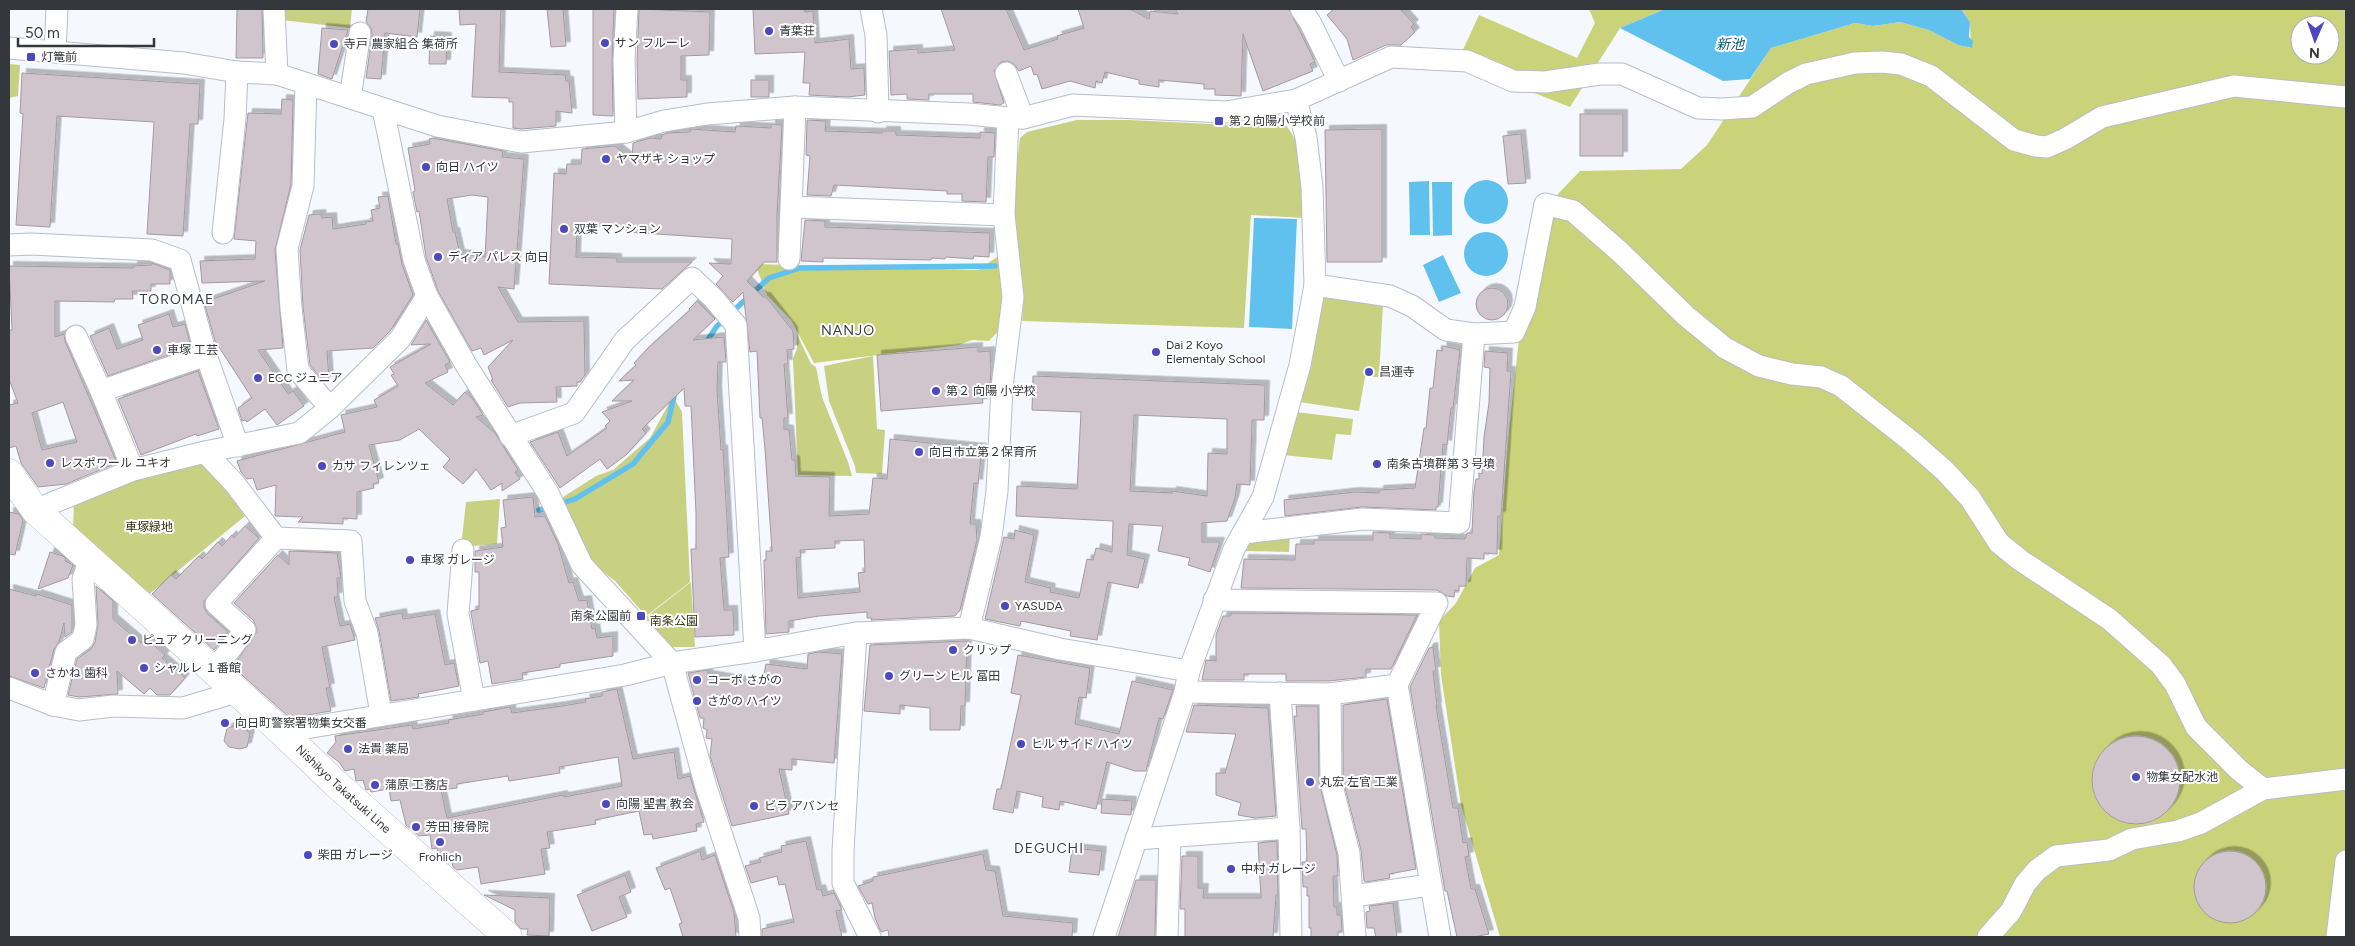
<svg xmlns="http://www.w3.org/2000/svg" width="2355" height="946" font-family="Figtree,'Noto Sans JP',sans-serif">
  <style>
    .green { fill: #c8d082 }
    .forest { fill: #cad27a; fill-rule: evenodd }
    .water { fill: #60c1ee }
    .lines { fill: none; stroke-linecap: round; stroke-linejoin: round }
    .stream { stroke: #60c1ee; stroke-width: 5.5 }
    .building { fill: #d0c5cd; stroke: #a399a0; fill-rule: evenodd; filter: url(#shadow) }
    .minor-casing { stroke: #b7bec7; stroke-width: 23 }
    .major-casing { stroke: #b7bec7; stroke-width: 29 }
    .minor { stroke: #fff; stroke-width: 21 }
    .major { stroke: #fff; stroke-width: 28 }
    .poi-dot { fill: #4c49bf; stroke: #fff; stroke-width: 2 }
    .labels { text-anchor: middle; stroke-width: 4; stroke-linejoin: round; paint-order: stroke }
    .poi-label { font-size: 12px; fill: #34373b; stroke: #fff; text-anchor: start }
    .park-label { font-size: 12px; fill: #2f320c; stroke: #fff }
    .street-label { font-size: 12px; fill: #34373b; stroke: #fff }
    .water-label { font-size: 14px; font-style: italic; fill: #085a78; stroke: #fff }
    .neighbourhood-label { font-size: 14px; letter-spacing: 1px; fill: #373d45; stroke: #fff }
  </style>
  <defs>
    <filter id="shadow"><feDropShadow dx="4.5" dy="-4.5" stdDeviation="0" flood-color="#0004"/></filter>
  </defs>
  <rect width="100%" height="100%" fill="#f5f9ff"/>
  <g class="green">
    <path d="M281,9H352L350,28L282,20Z"/>
    <path d="M9,64L20,65L18,96L9,98Z"/>
    <path d="M1279,119C1308,141 1301,185 1303,218L1251,215L1244,328L1022,321L1024,298L1013,201L1020,138L1027,132L1077,120H1129L1231,125Z"/>
    <path d="M1329,295L1383,304L1379,377H1365L1359,411L1299,402L1318,311L1323,299Z"/>
    <path d="M797,334L811,364L816,367L822,397L848,462L852,476L798,475L793,359L797,348Z"/>
    <path d="M873,356L877,429L885,430L882,474L856,473L855,466L829,401L824,366Z"/>
    <path d="M673,396L682,412L690,582L646,616L615,581L593,564L560,499L596,476L613,470L650,438Z"/>
    <path d="M1296,412L1353,419L1351,435L1336,434L1332,460L1283,455Z"/>
    <path d="M193,461L209,465L250,512L147,596L73,529L74,501Z"/>
    <path d="M500,499L497,544L461,547L466,502Z"/>
    <path d="M1290,533L1289,552L1244,551L1255,537Z"/>
    <path d="M691,582L695,647H669L646,617Z"/>
  </g>
  <g class="forest">
    <path d="M1589,9H1665L1620,28L1570,107L1457,63L1479,15L1577,58L1595,23Z"/>
    <path d="M1961,9H2346V937H1500L1461,805L1441,675L1439,621L1456,603L1475,568L1499,555L1509,430L1532,221L1580,171L1681,169L1707,145L1771,48L1855,23L1873,26L1900,22L1929,30L1958,45L1971,48L1970,22ZM2300,25H2330V55H2300Z"/>
    <path d="M1000,255L1005,324L989,341L972,340L959,345L814,363L791,320L767,295L755,264L978,270Z"/>
  </g>
  <g class="water">
    <path d="M1665,9H1961L1970,22L1969,37L1973,41L1972,48L1958,45L1929,30L1900,22L1873,26L1855,23L1771,48L1750,79L1723,81L1620,28Z"/>
    <circle cx="1486" cy="202" r="22"/>
    <path d="M1429,181L1430,235H1410L1409,182Z"/>
    <path d="M1432,182H1452V235L1433,236Z"/>
    <path d="M1254,218L1297,219L1292,329L1249,327Z"/>
    <circle cx="1486" cy="254" r="22"/>
    <path d="M1443,255L1461,293L1439,302L1423,265Z"/>
  </g>
  <g class="lines">
    <g class="stream">
      <path d="M705,344L717,326L769,278L800,268L995,266"/>
      <path d="M559,504L575,499L633,464L668,422L675,392"/>
      <path d="M539,510L550,507"/>
    </g>
  </g>
  <g class="building">
    <path d="M237,9H262L263,58H236Z"/>
    <path d="M368,9H420L417,37L385,33L381,79L366,78L372,35L371,28L366,22Z"/>
    <path d="M459,9H501L499,72L565,75L566,81H569L572,113L556,111V126L522,129L513,128V102H509V98L472,97L476,24L460,25Z"/>
    <path d="M547,9H563L566,46L551,47Z"/>
    <path d="M593,9H614L612,60L613,116L593,115Z"/>
    <path d="M639,9L710,12L709,55L681,56V80H687V97L638,99L637,60Z"/>
    <path d="M753,9H804L805,12L813,11L815,43L849,39L851,69L864,68L865,95L847,97L809,95L810,83H803L805,52L755,54Z"/>
    <path d="M941,9H1006L1024,50L1058,39L1057,36L1084,28L1078,9H1130L1149,19L1150,11L1178,14L1175,9H1289L1315,62L1310,64L1313,71L1263,91L1243,34L1241,96L1215,95V89H1204V84L1159,80V87L1139,84V80L1105,72L1102,83L1096,81L1095,88L1070,81L1042,89L1037,74L1034,75L1031,66L1019,71L1014,64L1008,61L1001,62L994,71L1004,103L1000,105L973,102V94H929V100L907,99V94L891,95L889,51L918,49V53L955,50Z"/>
    <path d="M1334,9H1400L1414,24L1411,27L1415,32L1401,45H1386L1353,60L1347,39L1327,15Z"/>
    <path d="M322,28L348,30L332,79L318,74Z"/>
    <path d="M430,36L447,37L446,64H429Z"/>
    <path d="M22,73L200,84L198,124H190L183,236L147,234L154,122L57,116L50,227L16,225L23,114L20,113Z"/>
    <rect x="751" y="80" width="18" height="17"/>
    <path d="M282,99L293,100L291,184L275,250L283,348L258,350L288,394L293,391L304,406L277,425L265,409L247,422L245,420L242,421L238,408L252,398L215,341L204,302L265,281L202,283L200,261L255,259L256,241L234,239L248,113L281,114Z"/>
    <rect x="1580" y="114" width="43" height="42"/>
    <path d="M807,120L826,121L825,131L882,133V131H896V135L980,138V132L995,133L994,157H988L986,202L962,201V194H947V191L834,185L831,196L807,195L810,156L806,155Z"/>
    <path d="M771,124L782,125L777,215V262H764L747,281L763,297H766L793,331L794,349L787,350L788,364H784L788,418H784V429L789,430L792,460H795L796,476L830,477L829,516L869,514L873,478L887,479L890,439L982,448L978,484L974,483L970,524H976L977,540L960,610L955,616L871,620L872,618H867V612L819,616L789,621V632L766,634L764,560H766V551H772L765,449L762,418H760L757,351L750,352L743,292L733,302L716,284L723,276L709,263L731,264L732,239L626,232L627,227L577,225L576,257L617,258V262H692L662,289L549,284L554,173L566,174L567,164H581L582,149L615,146L632,160L633,143L650,138L661,139L662,135L667,133L690,132V129L735,132L736,126L771,128ZM864,540L865,572L858,573L860,592L798,598L796,558L801,557L800,550L835,548V541Z"/>
    <path d="M1382,129V262H1327L1325,130Z"/>
    <path d="M1521,134L1526,183L1508,184L1503,136Z"/>
    <path d="M433,138L503,151L502,157L524,159L514,289L498,287L518,322L584,321L585,375L580,382H577V386L556,387L557,402L520,403L508,407L491,380H493L488,367L513,340L484,355L481,348L472,351L438,291L426,257L419,211L417,212L413,192L415,191L408,148L430,144L429,139ZM472,195L488,197L485,257L460,254L455,232H453L447,199Z"/>
    <path d="M388,196L396,244H398L402,264L413,295L390,331L373,348L327,351L329,380L323,381L310,365L303,307L300,250L309,215L321,214L322,218L332,217L333,229L366,224V222L373,221L371,210L380,208L378,197Z"/>
    <path d="M805,220L825,221V227L990,233L989,257L974,256L973,259L946,257L945,259L932,258L931,260L823,258V262L801,261Z"/>
    <path d="M152,263L170,270V284H151V291H132L133,299H115L114,302L55,301V337L64,334L65,341L117,463L66,484L38,487L21,463L16,446L9,448V405L18,403L9,379V330H12L9,266L133,268V266L152,265ZM63,402L77,442L42,450L32,413Z"/>
    <circle cx="1492" cy="304" r="16"/>
    <path d="M697,301L715,319L693,340L724,337L726,362H718L717,390L721,450L723,449L729,557L720,558L724,610H733L734,635L695,637L691,549H696V513L691,406H685L684,388L642,429L646,433L626,455L607,469L600,459L560,488L530,442L558,432L567,456L607,428L605,426L610,421L602,412L632,401H612L634,380L619,381L636,365L634,363L649,347L690,310L689,309Z"/>
    <path d="M169,314L173,327L185,324L191,347L108,376L90,336L109,328L117,349L143,340L138,325Z"/>
    <path d="M426,320L450,362L445,365L448,372L425,383L453,405L465,392L473,399L483,415L476,417L495,433L518,470L515,472L520,479L502,491V483L491,490L476,469L463,484L443,467L450,459L419,429L400,440L369,445L379,482L373,484L374,488L357,492V519L343,518V524L298,522L303,517L275,516L276,485L257,490L253,478L247,479L241,472L237,461L345,432L341,415L377,407L374,400L398,386L391,375L394,374L390,367L431,344L411,345Z"/>
    <path d="M1443,346L1460,350L1453,408H1451L1447,445L1443,444L1438,507H1436V510L1362,507L1285,516L1284,500L1355,492L1379,493V490L1415,488L1424,428H1426L1430,388H1433L1437,350L1442,351Z"/>
    <path d="M978,347V352L990,351L991,371L989,396L982,397L983,403L881,411L877,355Z"/>
    <path d="M1485,351L1508,353L1507,371H1511L1501,516H1498L1497,554L1484,553V559L1467,558L1466,586H1459V591L1455,590L1454,597L1447,596L1437,590L1241,588L1244,559L1295,560L1296,544H1314V540H1373V532L1390,533V538L1421,539V534L1435,535V538L1465,539L1467,533H1472L1474,490L1476,479H1479V473L1482,474L1484,437L1489,403L1490,368L1484,367Z"/>
    <path d="M198,371L219,429L197,436L196,434L141,455L118,399Z"/>
    <path d="M1033,376L1265,385L1264,420H1252L1250,485L1237,484L1235,498L1227,521L1202,523V542H1220L1210,572L1188,565L1190,558L1158,551L1163,526L1129,524L1127,555L1145,559L1138,588L1108,582L1097,640L1070,636L1071,631L1021,621L1020,626L985,619L1004,537L1014,539L1015,530L1034,535L1025,582L1051,588L1050,592L1079,598L1087,559L1093,560L1096,548L1112,552L1113,521L1016,516L1017,486L1077,489L1081,412L1032,410ZM1134,415L1227,419V454L1208,453L1207,496L1172,491V493L1130,491Z"/>
    <path d="M533,497L535,517L545,516L558,544L569,583L573,582L579,601L587,600L592,629L595,628L597,638L613,636V656L560,664V667L522,673L523,679L492,684L488,661L480,663L471,613V611L479,609V572H475V551L503,547L501,528L506,527L503,500Z"/>
    <path d="M9,512L19,514L23,520L15,555L9,554Z"/>
    <path d="M245,526L259,538L204,601V607L207,613L228,632L214,650L152,594L171,575L176,579L199,556L202,559L218,542L222,546L232,535L234,538Z"/>
    <path d="M289,551L337,553L341,578H337L338,597H334L340,626L350,624L355,640L322,647L330,688H326L331,711L290,718L233,667L257,631L254,621L234,603L278,555L289,565Z"/>
    <path d="M50,552L63,556L66,559L65,561L73,565L68,578L38,589Z"/>
    <path d="M96,586L113,601V619L141,643L146,638L165,655L162,658L185,678L170,695H157L150,688L144,694L117,671L118,694L79,697L68,695L77,659L91,649L95,642L98,624Z"/>
    <path d="M9,589L36,596L37,594L72,605V632L65,637L64,623L59,642L54,649L44,688L9,676Z"/>
    <path d="M402,613L403,619L435,614L445,665L454,663L459,686L418,694L419,697L391,701L379,631L375,618Z"/>
    <path d="M1231,613L1417,615L1391,669H1366V677L1329,681H1286V674H1244V680H1202L1206,660L1216,661V635L1223,616H1231Z"/>
    <path d="M967,641L965,706H961L960,730H930V708L900,705V714L864,711L870,645Z"/>
    <path d="M1433,647L1436,671H1433L1437,706H1436L1453,808H1458L1463,843L1467,842L1469,856L1465,857L1471,889H1475L1489,934L1473,937H1457L1447,891H1445L1410,687L1429,648Z"/>
    <path d="M818,652L842,654L834,763L792,759V770L779,769L789,814L732,826L710,756L712,739L706,738L707,730L703,728L704,718H700L688,673L708,670V675L762,684L766,664L807,669L808,654Z"/>
    <path d="M1018,655L1090,668L1086,698L1079,697L1075,724L1119,734L1132,681L1173,690L1163,719L1159,718L1146,771H1135L1107,762L1096,809L1060,801L1059,810L1042,807L1043,797L1017,791L1013,813L993,809L997,789H1001L1021,695L1011,693Z"/>
    <path d="M617,689L633,759L674,752L678,779L690,776L704,822L696,824L697,831L653,839L652,834L644,835L639,811L595,820L596,824L547,832L550,848L541,849L545,874L481,884L478,867L457,870L453,867L451,857L443,858L442,854H438L437,848L432,849L430,835L419,836L406,825L400,800L391,801L389,789L371,792L370,789L366,790L363,780L356,781L354,769L345,771L339,762L327,753L336,742L335,736L412,725L413,729L449,723L448,720L483,714V712L510,707L512,713L562,706L586,702L585,699L602,696V692ZM618,757L622,786L564,797L563,795L447,818L441,790L457,788V784L508,776L509,781L560,773L559,767Z"/>
    <path d="M1387,699L1416,869L1389,874L1390,878L1366,882L1364,881L1361,850L1343,780V705Z"/>
    <path d="M1194,705L1268,708L1276,816L1255,818L1238,815L1241,803L1216,795V773H1225L1236,734L1186,732Z"/>
    <path d="M1296,706H1318L1319,782L1337,855L1338,876H1333L1334,907H1337V915H1341L1342,931L1338,932V937H1311V928H1309V896H1307V887H1303L1302,862H1307L1306,829H1302L1294,716H1297Z"/>
    <path d="M241,725L250,734L247,747L240,749L229,747L224,741L227,728Z"/>
    <circle cx="2136" cy="780" r="44"/>
    <path d="M1102,799L1132,801L1131,815L1101,813Z"/>
    <path d="M806,841L817,890L821,889L823,896L834,893L842,910L836,911L842,937H762V929L794,922L785,884L779,885L777,876L751,883L745,866L761,862L759,858L782,852L781,846Z"/>
    <path d="M1277,841L1278,895H1276L1273,937H1185V909H1180L1182,856H1198V888H1204L1203,898H1261L1258,843Z"/>
    <path d="M1072,848L1102,851L1099,875L1069,872Z"/>
    <circle cx="2230" cy="887" r="36"/>
    <path d="M700,851L702,860L715,855L734,912L736,937H683L679,924L682,923L670,888L665,890L656,868Z"/>
    <path d="M983,854L986,870L995,871L1003,916L1073,923L1072,937H889L888,930L881,932L875,918L872,903L868,904L858,886L873,881V877Z"/>
    <path d="M625,875L631,892L619,897L627,917L592,931L577,895Z"/>
    <path d="M1136,880H1156L1155,937H1118Z"/>
    <path d="M484,895L550,898L549,936L527,935L528,929H521L515,922V910Z"/>
    <path d="M1393,903L1397,937H1376L1374,928H1367L1366,912L1370,911L1369,906Z"/>
  </g>
  <g class="lines">
    <defs>
      <g id="minor">
        <path d="M274,9L277,74"/>
        <path d="M871,9L876,35L878,112"/>
        <path d="M1301,9L1310,22L1339,81"/>
        <path d="M9,48L184,63L237,72L277,74L437,126L521,142L626,132L664,121L707,114L795,107L969,114L1008,118H1023L1073,105L1226,112L1296,100L1391,57L1467,61L1513,81L1545,82L1600,74H1622L1698,108L1722,109L1752,107L1788,83L1806,74L1855,63L1882,62L1901,64L1931,76L2014,140L2036,146L2047,147L2065,139L2102,117L2234,86L2346,97"/>
        <path d="M55,51L57,9"/>
        <path d="M1006,73L1023,118"/>
        <path d="M306,84L303,186L287,249L291,308L298,370L330,408"/>
        <path d="M350,98L360,33"/>
        <path d="M383,109L414,260L427,296L466,365L548,493L582,565L672,663L706,787L749,918L750,937"/>
        <path d="M626,132L624,60L627,9"/>
        <path d="M792,207L1004,215"/>
        <path d="M223,233L235,119L237,72"/>
        <path d="M9,245L31,244L152,250L180,260L206,355L238,446"/>
        <path d="M789,259L795,107"/>
        <path d="M1315,285L1390,296L1412,306L1446,330L1474,334L1514,332L1525,307L1545,204L1573,211L1620,252L1686,316L1725,348L1759,366L1792,374L1821,377L1841,386L1912,442L1945,471L1970,498L1999,543L2020,560L2109,619L2161,665L2175,684L2196,727L2239,770L2263,789"/>
        <path d="M76,336L101,391"/>
        <path d="M510,436L574,413L625,340L692,278L714,299L736,325L755,651"/>
        <path d="M205,452L235,484L276,538"/>
        <path d="M133,470L101,391L206,355"/>
        <path d="M35,510L133,470L205,452L299,433L330,408L400,339L427,296"/>
        <path d="M1243,533L1363,519L1459,523L1474,334"/>
        <path d="M463,550L458,614L474,700"/>
        <path d="M1214,600L1437,603L1397,685L1440,937"/>
        <path d="M969,628L991,537L997,491L1002,387L1013,297L1004,215L1008,118"/>
        <path d="M856,633L843,851V883L870,937"/>
        <path d="M213,672L245,630L216,604L276,538L351,541L355,601L367,633L381,714"/>
        <path d="M9,688L53,705L79,710L113,706L183,708L236,692"/>
        <path d="M1185,692L1330,694L1397,685"/>
        <path d="M1280,693L1289,828L1291,937"/>
        <path d="M1330,694L1331,782L1349,853L1355,937"/>
        <path d="M53,705L66,652L83,639L86,625L83,579L90,558"/>
        <path d="M282,732L625,675L672,663L755,651L856,633L969,628L1060,649L1189,671"/>
        <path d="M1136,839L1289,828"/>
        <path d="M1353,896L1430,885"/>
        <path d="M1104,937L1185,692L1189,671L1234,549L1263,497L1300,365L1315,285L1312,187L1306,137L1296,100"/>
        <path d="M1167,937L1170,837"/>
        <path d="M1988,937L2011,911L2025,884L2037,870L2056,856L2109,850L2132,839L2178,831L2201,823L2263,789L2346,779"/>
        <path d="M2337,937L2346,861"/>
      </g>
      <g id="major">
        <path id="s1" d="M9,473L35,510L282,732L334,782L508,937"/>
      </g>
    </defs>
    <use href="#minor" class="minor-casing"/>
    <use href="#major" class="major-casing"/>
    <use href="#minor" class="minor"/>
    <use href="#major" class="major"/>
  </g>
  <g class="poi-dot">
    <circle cx="769" cy="31" r="5"/>
    <circle cx="605" cy="43" r="5"/>
    <circle cx="334" cy="44" r="5"/>
    <rect x="26" y="52" width="10" height="10" rx="2.5"/>
    <rect x="1214" y="116" width="10" height="10" rx="2.5"/>
    <circle cx="606" cy="159" r="5"/>
    <circle cx="426" cy="167" r="5"/>
    <circle cx="564" cy="229" r="5"/>
    <circle cx="438" cy="257" r="5"/>
    <circle cx="157" cy="350" r="5"/>
    <circle cx="1156" cy="352" r="5"/>
    <circle cx="1369" cy="372" r="5"/>
    <circle cx="258" cy="378" r="5"/>
    <circle cx="936" cy="391" r="5"/>
    <circle cx="919" cy="452" r="5"/>
    <circle cx="50" cy="463" r="5"/>
    <circle cx="1377" cy="464" r="5"/>
    <circle cx="322" cy="466" r="5"/>
    <circle cx="410" cy="560" r="5"/>
    <circle cx="1005" cy="606" r="5"/>
    <rect x="636" y="611" width="10" height="10" rx="2.5"/>
    <circle cx="132" cy="640" r="5"/>
    <circle cx="953" cy="650" r="5"/>
    <circle cx="144" cy="668" r="5"/>
    <circle cx="35" cy="673" r="5"/>
    <circle cx="889" cy="676" r="5"/>
    <circle cx="697" cy="680" r="5"/>
    <circle cx="697" cy="701" r="5"/>
    <circle cx="225" cy="723" r="5"/>
    <circle cx="1021" cy="744" r="5"/>
    <circle cx="348" cy="749" r="5"/>
    <circle cx="2136" cy="777" r="5"/>
    <circle cx="1310" cy="782" r="5"/>
    <circle cx="375" cy="785" r="5"/>
    <circle cx="606" cy="804" r="5"/>
    <circle cx="754" cy="806" r="5"/>
    <circle cx="416" cy="827" r="5"/>
    <circle cx="440" cy="842" r="5"/>
    <circle cx="308" cy="855" r="5"/>
    <circle cx="1231" cy="869" r="5"/>
  </g>
  <g class="labels">
    <g class="poi-label">
      <text x="779" y="35">青葉荘</text>
      <text x="615" y="47">サン フルーレ</text>
      <text x="344" y="48">寺戸 農家組合 集荷所</text>
      <text x="41" y="61">灯篭前</text>
      <text x="1229" y="125">第２向陽小学校前</text>
      <text x="616" y="163">ヤマザキ ショップ</text>
      <text x="436" y="171">向日 ハイツ</text>
      <text x="574" y="233">双葉 マンション</text>
      <text x="448" y="261">ディア パレス 向日</text>
      <text x="1166" y="349">Dai 2 Koyo<tspan x="1166" dy="14">Elementaly School</tspan></text>
      <text x="167" y="354">車塚 工芸</text>
      <text x="1379" y="376">昌運寺</text>
      <text x="268" y="382">ECC ジュニア</text>
      <text x="946" y="395">第２ 向陽 小学校</text>
      <text x="929" y="456">向日市立第２保育所</text>
      <text x="60" y="467">レスポワール ユキオ</text>
      <text x="1387" y="468">南条古墳群第３号墳</text>
      <text x="332" y="470">カサ フィレンツェ</text>
      <text x="420" y="564">車塚 ガレージ</text>
      <text x="1015" y="610">YASUDA</text>
      <text x="631" y="620" text-anchor="end">南条公園前</text>
      <text x="142" y="644">ピュア クリーニング</text>
      <text x="963" y="654">クリップ</text>
      <text x="154" y="672">シャルレ １番館</text>
      <text x="45" y="677">さかね 歯科</text>
      <text x="899" y="680">グリーン ヒル 冨田</text>
      <text x="707" y="684">コーポ さがの</text>
      <text x="707" y="705">さがの ハイツ</text>
      <text x="235" y="727">向日町警察署物集女交番</text>
      <text x="1031" y="748">ヒル サイド ハイツ</text>
      <text x="358" y="753">法貴 薬局</text>
      <text x="2146" y="781">物集女配水池</text>
      <text x="1320" y="786">丸宏 左官 工業</text>
      <text x="385" y="789">蒲原 工務店</text>
      <text x="616" y="808">向陽 聖書 教会</text>
      <text x="764" y="810">ビラ アバンセ</text>
      <text x="426" y="831">芳田 接骨院</text>
      <text x="318" y="859">柴田 ガレージ</text>
      <text x="440" y="861" text-anchor="middle">Frohlich</text>
      <text x="1241" y="873">中村 ガレージ</text>
    </g>
    <g class="park-label">
      <text x="149" y="531">車塚緑地</text>
      <text x="674" y="625">南条公園</text>
    </g>
    <g class="street-label">
      <text dy="4" stroke="none"><textPath href="#s1" startOffset="461">Nishikyo Takatsuki Line</textPath></text>
    </g>
    <g class="water-label">
      <text x="1730" y="49">新池</text>
    </g>
    <g class="neighbourhood-label">
      <text x="177" y="304">TOROMAE</text>
      <text x="848" y="335">NANJO</text>
      <text x="1049" y="853">DEGUCHI</text>
    </g>
  </g>
  <rect width="2355" height="946" fill="none" stroke="#34373b" stroke-width="20"/>
  <g transform="translate(2315 40) rotate(182)"><circle r="24" fill="#ffffff" stroke="#aeafb1"/>
  <path d="M0-4L9 19L0 12L-9 19Z" fill="#4c49bf"/>
  <text y="-8" font-size="14" font-weight="bold" text-anchor="middle" fill="#34373b">N</text>
  </g>
  <path d="M18 38v8h136v-8" fill="none" stroke="#34373b" stroke-width="2.5"/>
  <text x="25" y="38" font-size="15" fill="#34373b" stroke="#ffffff" stroke-width="4" paint-order="stroke">50 m</text>
</svg>
